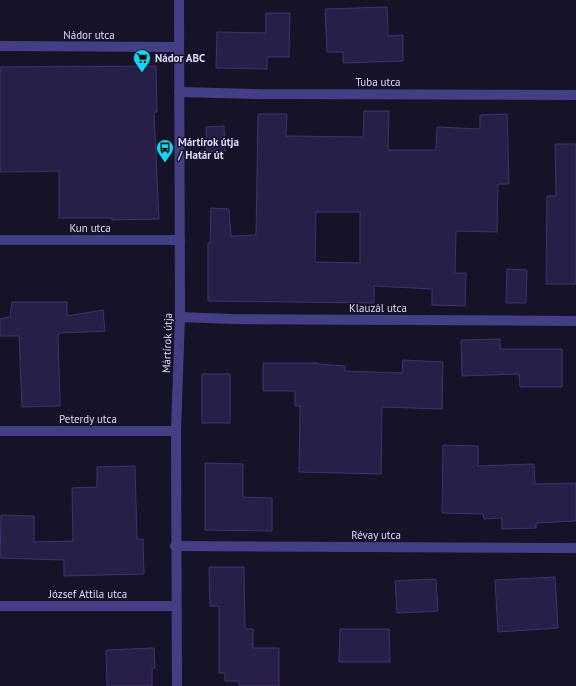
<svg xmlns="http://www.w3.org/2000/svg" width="576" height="686" font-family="'PT Sans',sans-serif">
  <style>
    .building { fill: #281f48; stroke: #403273; fill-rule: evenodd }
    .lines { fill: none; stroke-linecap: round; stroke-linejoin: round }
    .minor { stroke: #443f84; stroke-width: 10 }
    .labels { text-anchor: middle; stroke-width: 3; stroke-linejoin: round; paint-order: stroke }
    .street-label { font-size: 11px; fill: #dfdafd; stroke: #161228 }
    .poi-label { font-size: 11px; font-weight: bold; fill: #dfdafd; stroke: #161228; text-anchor: start }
  </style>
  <rect width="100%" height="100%" fill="#161228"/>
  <g class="building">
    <path d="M387,7L388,36L403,35V61L343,63V52H327L325,9Z"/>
    <path d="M266,13H290L289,57H267V69L216,68L217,32L266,33Z"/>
    <path d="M156,66L157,112H154L159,219L112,220V218H59V171L0,172V67Z"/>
    <path d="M364,111H389L388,150H436L437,127L480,129V115L507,114L509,184H498L497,232L456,231L455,273H466L465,306L432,305V289L374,286V303L208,301V243H210L211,208L229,209L231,236L256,235L258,114H287L286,136L363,137ZM316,212H360V263L315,262Z"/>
    <path d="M224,126L225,151L207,152L206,127Z"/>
    <path d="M555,144H576V284H546L547,196H556Z"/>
    <path d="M507,269L527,270L526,303H506Z"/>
    <path d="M12,302H67V316L103,310L105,331L58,333L60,406L22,407L19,336H0V319L10,317Z"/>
    <path d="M500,339V349H562V387H520L519,374L462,376L461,340Z"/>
    <path d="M403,360L443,362L442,409L382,407L381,474L299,472L300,406H295V391H263V363H318V364L345,366V371L402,373Z"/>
    <rect x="202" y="374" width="28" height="49"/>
    <path d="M443,445L478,446V466L534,464L535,484L576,483V521L536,523V528L502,529V518L484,519L483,514L442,513Z"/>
    <path d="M205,463L243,464V497L272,498V531L205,530Z"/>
    <path d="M135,466L137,539H143L144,574L64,576V560L0,558L1,515L34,516V542L73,541L72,488L97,487V467Z"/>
    <path d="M209,567H244L245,629H253V648H279V686H239V681H225V673H219V606H210Z"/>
    <path d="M555,577L558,628L498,632L495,580Z"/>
    <path d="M436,579L438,611L397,613L395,581Z"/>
    <path d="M340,629H389L390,662H339Z"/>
    <path d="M154,648L155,668L152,669V686H107L106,650Z"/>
  </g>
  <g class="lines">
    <g class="minor">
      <path d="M0,46L179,47"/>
      <path d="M179,92L257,94L576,95"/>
      <path d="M0,240H180"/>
      <path d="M180,317L232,319L576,321"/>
      <path d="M0,431H176"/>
      <path d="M175,546L576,548"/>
      <path d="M0,606H176"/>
      <path d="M177,686L176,431L180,317L179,0"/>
    </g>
  </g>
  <defs>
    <symbol id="supermarket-pin" viewBox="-11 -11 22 30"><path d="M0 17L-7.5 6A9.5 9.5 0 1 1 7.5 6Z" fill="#11d6f2" stroke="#161228"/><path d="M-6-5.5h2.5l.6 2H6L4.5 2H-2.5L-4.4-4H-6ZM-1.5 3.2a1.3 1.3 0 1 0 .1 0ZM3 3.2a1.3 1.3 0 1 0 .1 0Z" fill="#111"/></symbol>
    <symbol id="bus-pin" viewBox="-11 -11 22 30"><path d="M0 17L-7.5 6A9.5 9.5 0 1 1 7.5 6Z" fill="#11d6f2" stroke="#161228"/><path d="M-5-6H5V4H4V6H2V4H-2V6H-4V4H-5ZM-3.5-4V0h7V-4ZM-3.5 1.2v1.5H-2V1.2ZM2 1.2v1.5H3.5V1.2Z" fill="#111"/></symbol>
  </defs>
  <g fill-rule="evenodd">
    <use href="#supermarket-pin" x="132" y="48" width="20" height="27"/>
    <use href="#bus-pin" x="155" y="138" width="20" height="27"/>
  </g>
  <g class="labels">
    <g class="street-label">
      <text x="89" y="39">Nádor utca</text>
      <text x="378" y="86">Tuba utca</text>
      <text x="90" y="232">Kun utca</text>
      <text x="378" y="312">Klauzál utca</text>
      <text transform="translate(167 343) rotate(-88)" y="4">Mártírok útja</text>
      <text x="88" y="423">Peterdy utca</text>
      <text x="376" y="539">Révay utca</text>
      <text x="88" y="598">József Attila utca</text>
    </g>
    <g class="poi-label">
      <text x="155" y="62">Nádor ABC</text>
      <text x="178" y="146">Mártírok útja<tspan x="178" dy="13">/ Határ út</tspan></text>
    </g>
  </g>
</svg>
